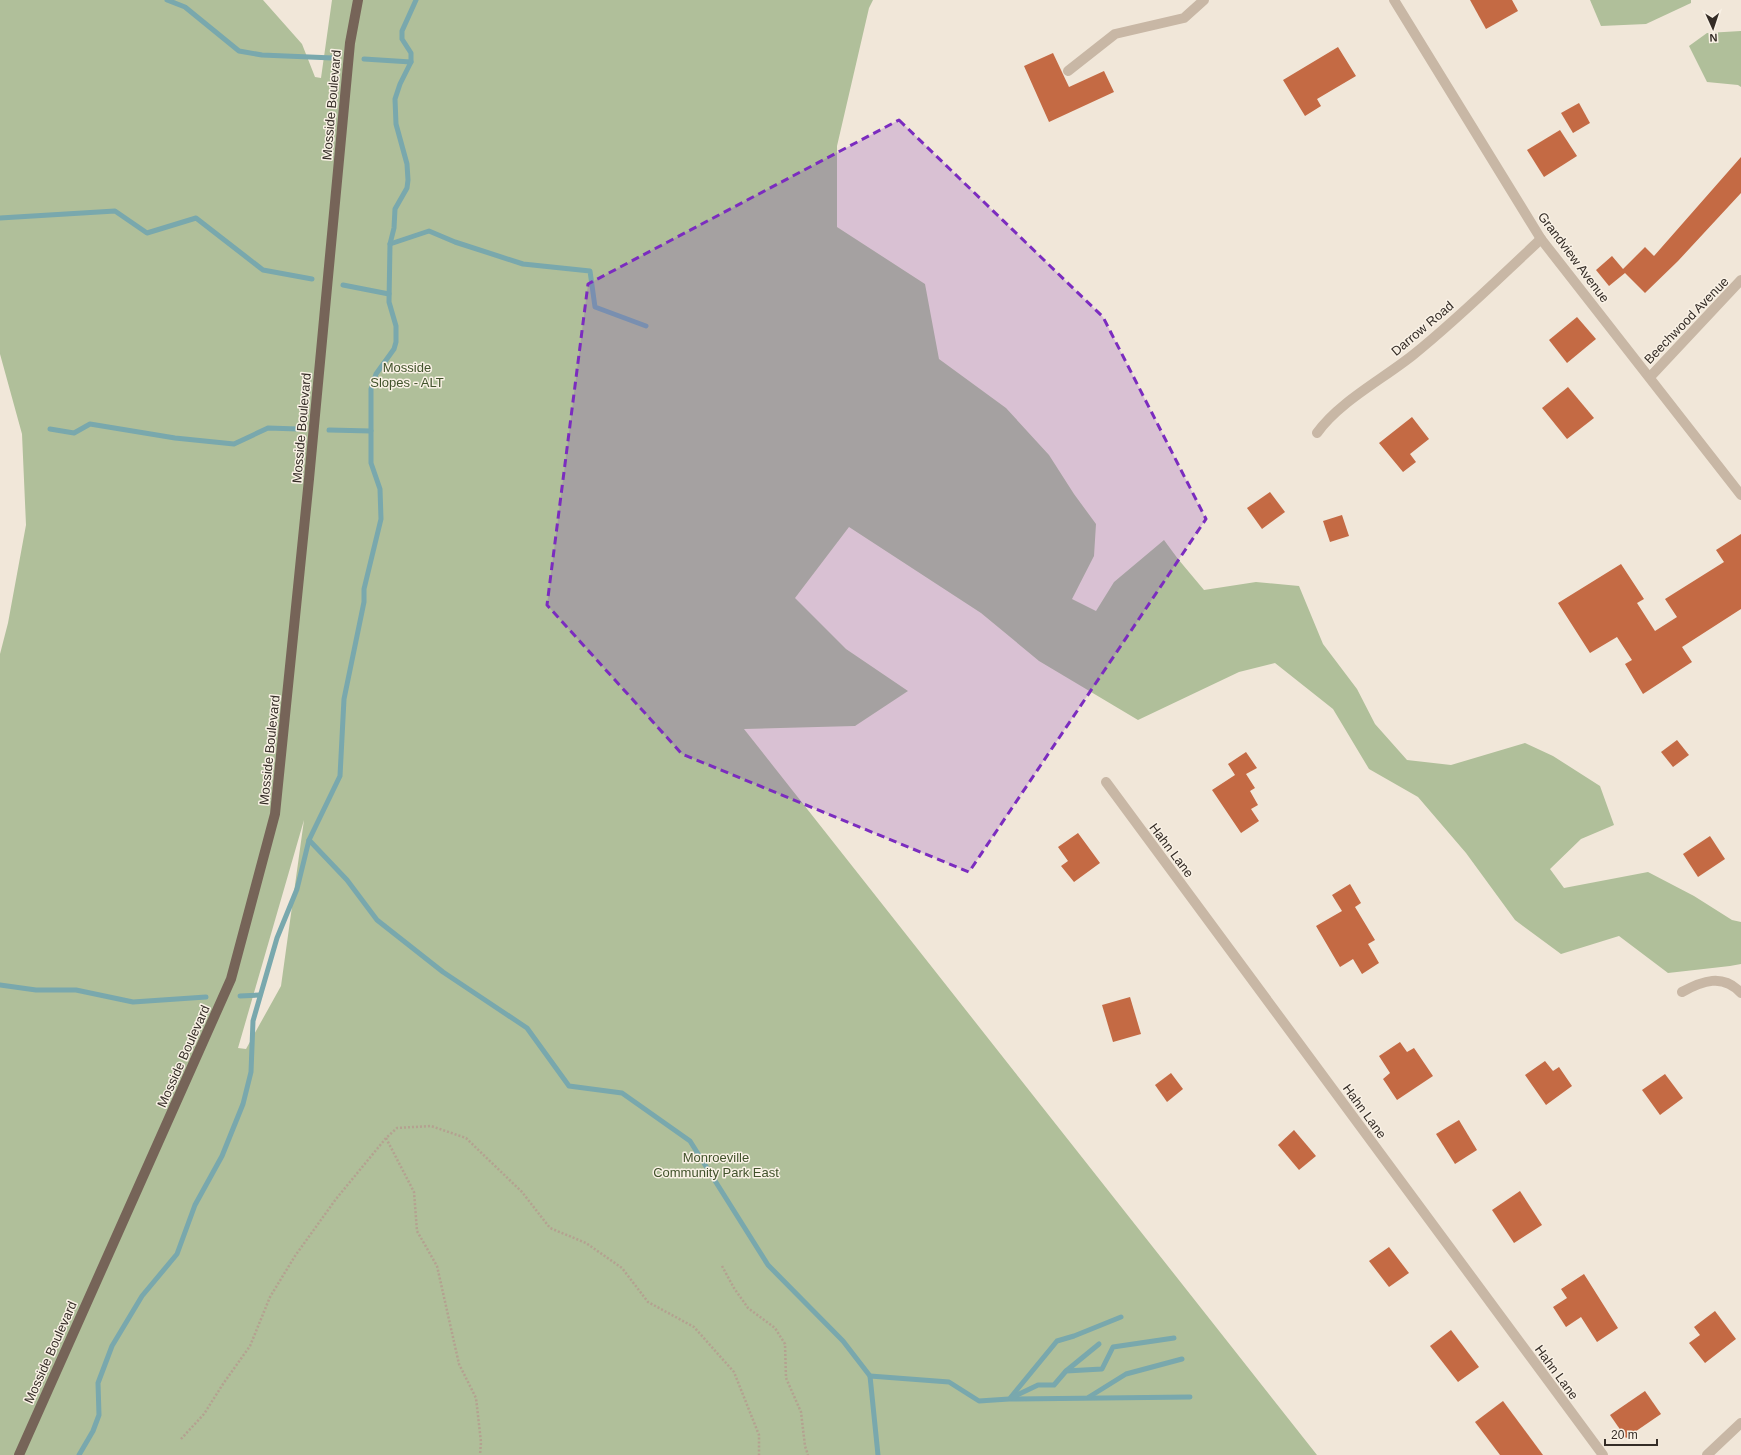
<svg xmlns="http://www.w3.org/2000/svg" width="1741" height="1455" font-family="Helvetica,sans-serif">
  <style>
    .green { fill: #b0bf9a; fill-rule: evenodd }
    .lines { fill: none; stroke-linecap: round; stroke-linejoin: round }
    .stream { stroke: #79a8ad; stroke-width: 5 }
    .building { fill: #c46a44 }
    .path { stroke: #b4a190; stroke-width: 2.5; stroke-dasharray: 2 2; stroke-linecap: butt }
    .minor { stroke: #c8b7a5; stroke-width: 10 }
    .major { stroke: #766458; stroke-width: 10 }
    .marked { fill: #7b2cbf; fill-opacity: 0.2; stroke: #7b2cbf; stroke-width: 3; stroke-dasharray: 8 5; stroke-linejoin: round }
    .labels { text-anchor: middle; stroke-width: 3; stroke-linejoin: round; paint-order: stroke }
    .street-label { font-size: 13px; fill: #342c26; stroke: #f9f1e5 }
    .park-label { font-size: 13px; fill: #41522b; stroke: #f9f1e5 }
  </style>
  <rect width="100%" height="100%" fill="#f1e7d9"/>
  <g class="green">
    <path d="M0,0H263L302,44L315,77L321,78L332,0H873L869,8L837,146V227L925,284L939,359L1006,408L1049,455L1074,494L1096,524L1094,556L1072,599L1096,611L1114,582L1164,540L1178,559L1204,590L1256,582L1299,586L1323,644L1357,689L1375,724L1407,760L1451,765L1525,743L1553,756L1600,786L1614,825L1581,839L1550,869L1564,888L1648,872L1694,896L1732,920L1741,922V964L1730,966L1668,973L1619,936L1561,954L1515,920L1466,853L1418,797L1369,769L1333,709L1275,663L1239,672L1138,720L1039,661L981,613L849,527L795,598L846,649L908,691L855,726L744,729L1317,1455H0V654L8,623L26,525L22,434L0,354ZM304,820L281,986L246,1049L238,1048Z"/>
    <path d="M1590,0H1691V3L1646,24L1601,26Z"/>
    <path d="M1741,31V87L1738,85L1707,82L1689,46L1707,33Z"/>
  </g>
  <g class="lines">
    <g class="stream">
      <path d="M167,0L185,7L239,51L262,55L333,58"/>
      <path d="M364,59L411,62"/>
      <path d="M0,218L115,211L147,233L196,218L263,270L312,279"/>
      <path d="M390,244L429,231L455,242L523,264L590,271L595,307L646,326"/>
      <path d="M343,285L389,294"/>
      <path d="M50,429L74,433L90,424L175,438L234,444L268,428L298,429"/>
      <path d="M329,430L371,431"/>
      <path d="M309,840L347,880L377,920L443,972L527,1028L569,1086L622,1093L690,1141L768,1265L843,1341L870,1376L878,1455"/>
      <path d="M0,985L36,990H76L133,1002L206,997"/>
      <path d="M240,996L260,995"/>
      <path d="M1066,1371L1099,1344"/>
      <path d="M870,1376L949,1382L979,1401L1009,1399L1190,1397"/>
      <path d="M1011,1397L1057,1341L1074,1336L1121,1317"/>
      <path d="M1089,1397L1126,1374L1182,1359"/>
      <path d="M1011,1398L1038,1385H1054L1066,1371L1102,1369L1113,1347L1174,1338"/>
      <path d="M79,1455L93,1431L99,1415L98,1383L112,1346L142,1296L177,1254L195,1205L222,1156L243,1104L251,1072L253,1021L277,938L297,889L309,840L340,776L344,699L364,602V589L381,519L380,489L371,463V389L376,374L394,349L396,342V326L389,302L390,244L394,228L395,209L407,188L408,180L407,164L396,124L395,99L400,84L411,62V53L402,39V31L416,0"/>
    </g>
  </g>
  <g class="building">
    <path d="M1470,0H1512L1518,11L1486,29Z"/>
    <path d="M1338,47L1356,76L1317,99L1321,106L1305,116L1283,80Z"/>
    <path d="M1053,53L1069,87L1104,71L1114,92L1049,122L1024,66Z"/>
    <path d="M1579,103L1590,123L1573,133L1561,113Z"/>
    <path d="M1560,130L1577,156L1544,177L1527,150Z"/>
    <path d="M1741,157V193L1678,261L1645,293L1625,273L1609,286L1596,270L1612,256L1623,269L1645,247L1654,256Z"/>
    <path d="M1577,317L1596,339L1567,363L1549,340Z"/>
    <path d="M1568,387L1594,418L1567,439L1542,408Z"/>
    <path d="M1412,417L1429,439L1410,454L1416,462L1403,472L1379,443Z"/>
    <path d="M1270,492L1285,512L1262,529L1247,508Z"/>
    <path d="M1342,515L1349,536L1330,542L1323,521Z"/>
    <path d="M1741,534V609L1682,647L1692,662L1643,694L1625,664L1632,660L1617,637L1590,653L1558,603L1621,564L1644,599L1637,603L1655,631L1677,617L1665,599L1724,562L1716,550Z"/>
    <path d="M1677,740L1689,755L1673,767L1661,752Z"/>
    <path d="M1246,752L1257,768L1246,774L1255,788L1250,791L1258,805L1251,809L1259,821L1241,833L1212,790L1235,775L1228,764Z"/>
    <path d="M1078,833L1100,863L1074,882L1061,866L1068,861L1058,847Z"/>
    <path d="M1710,836L1725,859L1698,877L1683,854Z"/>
    <path d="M1350,884L1361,903L1355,907L1375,940L1368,944L1379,963L1362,974L1353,959L1340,967L1316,926L1342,911L1332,895Z"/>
    <path d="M1130,997L1141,1034L1113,1042L1102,1005Z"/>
    <path d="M1400,1042L1407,1052L1414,1048L1433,1076L1397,1100L1383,1079L1390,1073L1379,1056Z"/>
    <path d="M1545,1061L1553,1071L1559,1067L1572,1086L1546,1105L1525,1075Z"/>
    <path d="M1171,1073L1183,1089L1167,1102L1155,1085Z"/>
    <path d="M1665,1074L1683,1098L1660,1115L1642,1090Z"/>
    <path d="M1459,1120L1477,1150L1455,1164L1436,1134Z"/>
    <path d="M1294,1130L1316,1156L1299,1170L1278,1145Z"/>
    <path d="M1520,1191L1542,1225L1514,1243L1492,1210Z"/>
    <path d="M1389,1247L1409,1273L1389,1287L1369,1261Z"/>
    <path d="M1584,1274L1618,1328L1597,1342L1581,1317L1566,1327L1553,1307L1567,1298L1561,1289Z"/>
    <path d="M1715,1311L1736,1339L1705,1363L1689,1343L1700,1335L1694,1327Z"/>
    <path d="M1451,1330L1479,1367L1458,1382L1430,1346Z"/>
    <path d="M1645,1391L1661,1414L1626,1438L1610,1415Z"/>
    <path d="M1503,1401L1543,1455H1500L1475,1422Z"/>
  </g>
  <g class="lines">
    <g class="path">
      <path d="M386,1138L414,1192L417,1231L437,1266L459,1364L476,1398L481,1442L480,1455"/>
      <path d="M722,1266L734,1288L748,1308L775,1328L785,1344L786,1378L801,1412L805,1446L808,1455"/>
      <path d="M181,1439L204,1414L223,1384L250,1346L270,1297L295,1256L336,1199L386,1138L397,1128L431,1126L466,1138L522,1192L550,1228L586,1243L622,1268L648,1302L694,1327L734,1372L759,1435V1455"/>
    </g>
    <g class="minor">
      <path d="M1394,0L1541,239L1741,495"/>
      <path d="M1068,71L1115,34L1184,18L1204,0"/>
      <path d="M1650,377L1741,280"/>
      <path d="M1317,433C1339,402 1383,379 1413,355C1458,319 1499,278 1541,239"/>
      <path d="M1106,782L1603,1455"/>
      <path d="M1682,992C1702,981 1723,973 1741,993"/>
      <path d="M1707,1455L1741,1423"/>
    </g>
    <path class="major" d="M19,1455L231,979L275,814L309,479L350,43L358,0"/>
  </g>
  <path class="marked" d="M899,120L1103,317L1206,519L969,872L682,754L547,605L588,284Z"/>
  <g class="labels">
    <g class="street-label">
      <text transform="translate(331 105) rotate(-85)" y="5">Mosside Boulevard</text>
      <text transform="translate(1574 257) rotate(53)" y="5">Grandview Avenue</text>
      <text transform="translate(1686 320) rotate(-46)" y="5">Beechwood Avenue</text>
      <text transform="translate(1422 328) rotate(-40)" y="5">Darrow Road</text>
      <text transform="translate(301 428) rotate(-85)" y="5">Mosside Boulevard</text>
      <text transform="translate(269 750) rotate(-84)" y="5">Mosside Boulevard</text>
      <text transform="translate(1172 850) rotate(53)" y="5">Hahn Lane</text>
      <text transform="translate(183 1056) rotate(-66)" y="5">Mosside Boulevard</text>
      <text transform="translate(1365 1111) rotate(54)" y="5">Hahn Lane</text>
      <text transform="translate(50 1352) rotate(-66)" y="5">Mosside Boulevard</text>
      <text transform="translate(1557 1372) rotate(54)" y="5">Hahn Lane</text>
    </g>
    <g class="park-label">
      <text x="407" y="372">Mosside<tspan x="407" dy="15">Slopes - ALT</tspan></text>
      <text x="716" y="1162">Monroeville<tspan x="716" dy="15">Community Park East</tspan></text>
    </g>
  </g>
  <g transform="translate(1713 28) rotate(177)" stroke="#f9f1e5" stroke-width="3" paint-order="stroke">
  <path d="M0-3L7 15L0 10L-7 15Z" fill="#342c26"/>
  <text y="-6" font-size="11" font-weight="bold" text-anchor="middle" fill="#342c26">N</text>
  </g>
  <path d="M1605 1439v6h52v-6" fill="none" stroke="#342c26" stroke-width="2"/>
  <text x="1611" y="1439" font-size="12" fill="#342c26" stroke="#f9f1e5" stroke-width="3" paint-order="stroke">20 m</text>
</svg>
